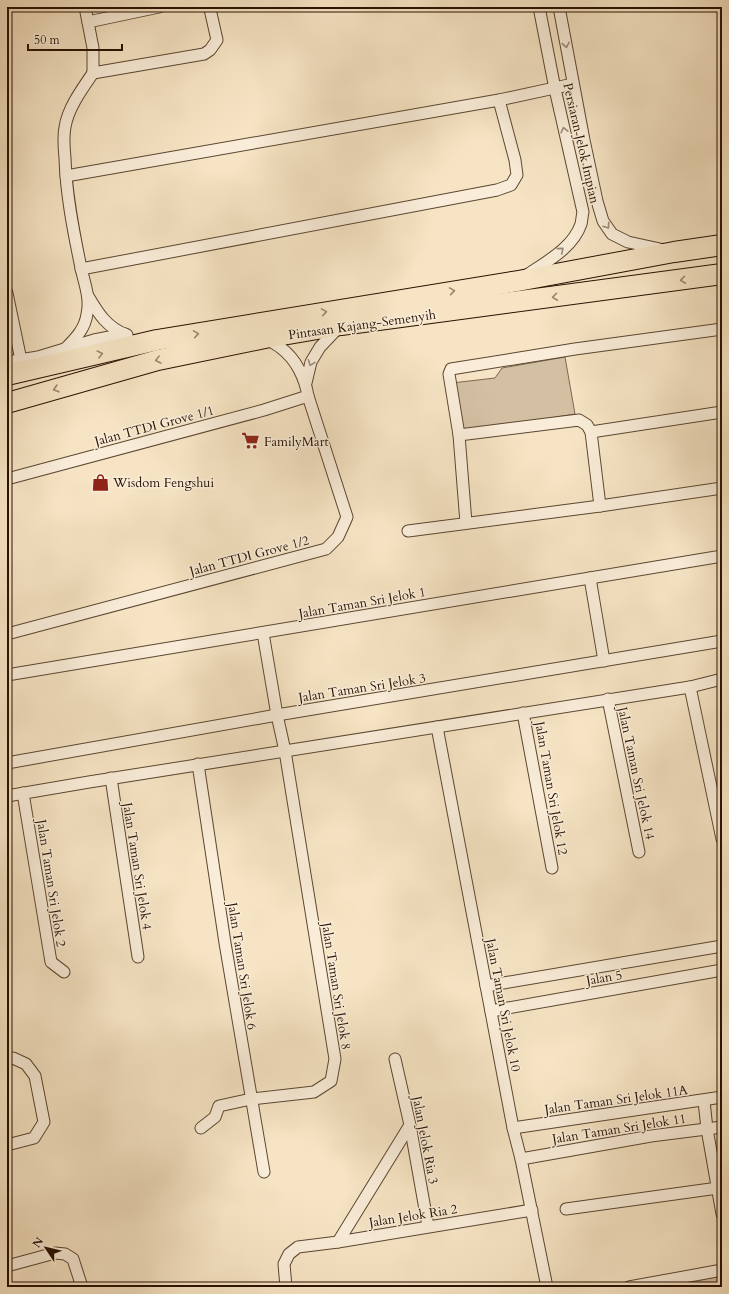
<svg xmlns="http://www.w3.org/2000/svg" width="729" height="1294" font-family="Cardo,serif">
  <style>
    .green { fill: #d3c0a3; stroke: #7e6852 }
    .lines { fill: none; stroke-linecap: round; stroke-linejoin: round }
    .street-casing { stroke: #5c4631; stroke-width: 13 }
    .highway-casing { stroke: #281100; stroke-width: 22 }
    .street { stroke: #f9edd9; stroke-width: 11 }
    .highway { stroke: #f6e4c4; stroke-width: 20 }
    .oneway { stroke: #9b8a77 }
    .oneway2 { stroke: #99856c }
    .labels { text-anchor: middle; stroke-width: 3; stroke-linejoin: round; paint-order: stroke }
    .street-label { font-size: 13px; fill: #281100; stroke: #f9edd9 }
    .poi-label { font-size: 13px; fill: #281100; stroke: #f9edd9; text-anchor: start }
  </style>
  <rect width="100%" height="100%" fill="#f6e4c4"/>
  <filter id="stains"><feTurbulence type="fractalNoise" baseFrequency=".005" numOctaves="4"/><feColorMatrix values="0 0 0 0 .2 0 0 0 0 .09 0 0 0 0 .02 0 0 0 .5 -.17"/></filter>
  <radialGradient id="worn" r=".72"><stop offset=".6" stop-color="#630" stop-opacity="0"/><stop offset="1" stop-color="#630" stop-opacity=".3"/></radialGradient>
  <g class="green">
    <path d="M565,357L575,414L462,432L452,383L495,378L502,368Z"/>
    <path d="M722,1276V1287H679L685,1282Z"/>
  </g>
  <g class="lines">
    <defs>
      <g id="street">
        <path d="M85,7L93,48V73"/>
        <path d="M559,7L584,140L597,201L603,221L612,234L628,242L660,249"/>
        <path d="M88,22L159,7"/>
        <path d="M93,73L204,54L210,50L217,40L210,9L208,7"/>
        <path d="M66,176L499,100L573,84"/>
        <path d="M81,269L497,190L511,185L517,175L515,160L499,100"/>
        <path d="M527,275C546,262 573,248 581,224C582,220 582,216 583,212L555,89L539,7"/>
        <path d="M7,293L21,360"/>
        <path d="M88,296C98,313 107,328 127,335"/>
        <path d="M65,349C75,339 85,329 87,314C91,297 83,280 80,263C73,229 66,193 65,158C64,148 63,137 65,127C68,108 82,89 93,73"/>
        <path d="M7,362L38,357L94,340L125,334"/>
        <path d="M306,383L311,362L320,347L339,327"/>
        <path d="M591,432L600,506"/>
        <path d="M459,435L579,420L587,425L591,432L722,412"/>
        <path d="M7,479L264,410L308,396"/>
        <path d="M466,523L459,435L449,374L451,369L575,349L722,329"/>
        <path d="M408,531L600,506L722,488"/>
        <path d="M590,578L604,661"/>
        <path d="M7,634L326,549L338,537L347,517L308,396C305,378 296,359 281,348C276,344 270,341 265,338"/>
        <path d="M7,675L722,556"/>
        <path d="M690,687L722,839"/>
        <path d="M608,699L639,852"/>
        <path d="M523,713L552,868"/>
        <path d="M437,727L513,1128L521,1159L547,1287"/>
        <path d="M7,763L277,715L722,641"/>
        <path d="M198,764L225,943L264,1172"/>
        <path d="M111,778L138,957"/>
        <path d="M23,793L51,962L64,972"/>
        <path d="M7,796L89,782L690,687L722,679"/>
        <path d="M486,986L722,946"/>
        <path d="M491,1011L722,970"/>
        <path d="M395,1059L410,1125L428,1226"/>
        <path d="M7,1060L13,1058L26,1064L35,1076L44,1122L34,1138L7,1145"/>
        <path d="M704,1101L707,1129L722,1214"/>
        <path d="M201,1128L215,1117L219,1106L251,1099L314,1092L331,1081L335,1059L285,751L277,715L263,633"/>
        <path d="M513,1128L722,1097"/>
        <path d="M521,1159L651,1136L722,1127"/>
        <path d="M566,1209L718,1188"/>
        <path d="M338,1242L410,1125"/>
        <path d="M7,1266L55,1253L65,1254L73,1259L82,1287"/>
        <path d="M286,1287L284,1264L289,1254L298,1247L338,1242L532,1210"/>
        <path d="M629,1287L722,1270"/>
      </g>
      <g id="highway">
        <path d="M7,375L157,340L518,281L674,252L722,245"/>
        <path d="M7,403L158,360L265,338L341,325L722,274"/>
      </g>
    </defs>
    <use href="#street" class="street-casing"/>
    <use href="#highway" class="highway-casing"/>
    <use href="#street" class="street"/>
    <use href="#highway" class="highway"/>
  </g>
  <defs><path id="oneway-chevron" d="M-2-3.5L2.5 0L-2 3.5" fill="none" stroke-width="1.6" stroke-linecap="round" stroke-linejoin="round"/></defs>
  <g class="oneway">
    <use href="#oneway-chevron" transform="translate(566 45) rotate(80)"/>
    <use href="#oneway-chevron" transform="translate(564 130) rotate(-103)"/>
    <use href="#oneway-chevron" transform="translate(607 226) rotate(56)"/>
    <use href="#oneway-chevron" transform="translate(561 250) rotate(-40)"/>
    <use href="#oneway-chevron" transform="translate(311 363) rotate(111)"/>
  </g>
  <g class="oneway2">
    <use href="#oneway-chevron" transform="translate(683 280) rotate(172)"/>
    <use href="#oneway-chevron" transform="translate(452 291) rotate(-9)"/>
    <use href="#oneway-chevron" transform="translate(555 297) rotate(172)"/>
    <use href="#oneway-chevron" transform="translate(324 312) rotate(-9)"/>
    <use href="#oneway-chevron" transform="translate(196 334) rotate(-9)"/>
    <use href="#oneway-chevron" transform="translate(100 354) rotate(-14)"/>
    <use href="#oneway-chevron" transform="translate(158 360) rotate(166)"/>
    <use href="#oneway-chevron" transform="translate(56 389) rotate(164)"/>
  </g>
  <defs>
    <symbol id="supermarket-bare" viewBox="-9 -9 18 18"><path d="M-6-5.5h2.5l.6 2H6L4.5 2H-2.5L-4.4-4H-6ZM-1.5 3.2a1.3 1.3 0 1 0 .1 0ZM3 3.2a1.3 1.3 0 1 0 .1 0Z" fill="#8f2418" stroke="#f9edd9" stroke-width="2.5" paint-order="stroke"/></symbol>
    <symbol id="shop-bare" viewBox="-9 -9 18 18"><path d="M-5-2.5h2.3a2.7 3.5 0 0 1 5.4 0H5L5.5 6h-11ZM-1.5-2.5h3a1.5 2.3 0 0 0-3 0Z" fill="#8f2418" stroke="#f9edd9" stroke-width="2.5" paint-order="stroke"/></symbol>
  </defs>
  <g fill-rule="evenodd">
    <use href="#supermarket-bare" x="238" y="428" width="25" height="25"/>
    <use href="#shop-bare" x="88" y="470" width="25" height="25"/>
  </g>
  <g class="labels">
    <g class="street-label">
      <text transform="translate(582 143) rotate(77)" y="5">Persiaran Jelok Impian</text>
      <text transform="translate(362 324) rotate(-8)" y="5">Pintasan Kajang-Semenyih</text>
      <text transform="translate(154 425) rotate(-15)" y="5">Jalan TTDI Grove 1/1</text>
      <text transform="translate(249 555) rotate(-15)" y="5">Jalan TTDI Grove 1/2</text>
      <text transform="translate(362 602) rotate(-10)" y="5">Jalan Taman Sri Jelok 1</text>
      <text transform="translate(362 687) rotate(-9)" y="5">Jalan Taman Sri Jelok 3</text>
      <text transform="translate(637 773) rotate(78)" y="5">Jalan Taman Sri Jelok 14</text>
      <text transform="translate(552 788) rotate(80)" y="5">Jalan Taman Sri Jelok 12</text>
      <text transform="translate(138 866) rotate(81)" y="5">Jalan Taman Sri Jelok 4</text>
      <text transform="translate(52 883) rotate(81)" y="5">Jalan Taman Sri Jelok 2</text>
      <text transform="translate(243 966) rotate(81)" y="5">Jalan Taman Sri Jelok 6</text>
      <text transform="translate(604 977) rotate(-10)" y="5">Jalan 5</text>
      <text transform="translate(337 986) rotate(81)" y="5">Jalan Taman Sri Jelok 8</text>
      <text transform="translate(504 1005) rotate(79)" y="5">Jalan Taman Sri Jelok 10</text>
      <text transform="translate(616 1099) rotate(-8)" y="5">Jalan Taman Sri Jelok 11A</text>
      <text transform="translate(619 1128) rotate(-9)" y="5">Jalan Taman Sri Jelok 11</text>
      <text transform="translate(426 1140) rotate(79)" y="5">Jalan Jelok Ria 3</text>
      <text transform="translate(413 1215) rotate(-9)" y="5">Jalan Jelok Ria 2</text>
    </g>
    <g class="poi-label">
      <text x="264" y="446">FamilyMart</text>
      <text x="113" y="487">Wisdom Fengshui</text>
    </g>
  </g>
  <rect width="729" height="1294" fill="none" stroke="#f6e4c4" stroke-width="24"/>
  <rect x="8" y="8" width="713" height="1278" fill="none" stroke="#281100" stroke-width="2"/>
  <rect x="12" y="12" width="705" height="1270" fill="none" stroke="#281100"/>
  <g transform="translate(46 1248) rotate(305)" stroke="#f9edd9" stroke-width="3" paint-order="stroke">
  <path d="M0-3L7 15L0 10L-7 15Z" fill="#281100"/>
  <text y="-6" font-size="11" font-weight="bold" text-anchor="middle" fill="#281100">N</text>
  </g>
  <path d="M28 44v6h94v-6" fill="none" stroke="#281100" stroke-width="2"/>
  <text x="34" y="44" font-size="12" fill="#281100" stroke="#f9edd9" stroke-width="3" paint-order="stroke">50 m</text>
  <rect width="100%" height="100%" filter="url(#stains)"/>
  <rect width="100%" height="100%" fill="url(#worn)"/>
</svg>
